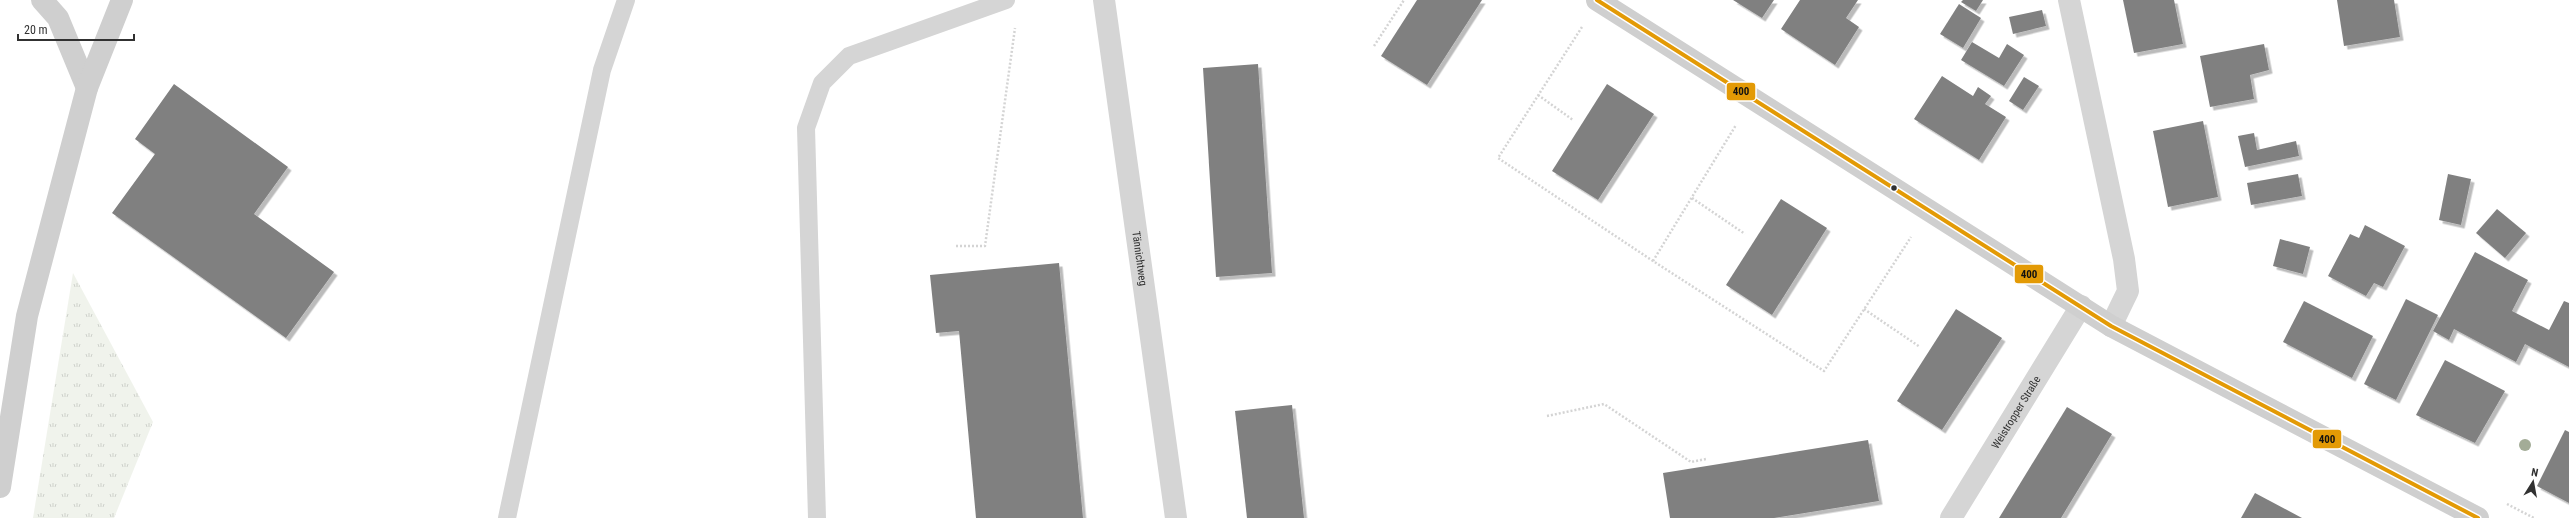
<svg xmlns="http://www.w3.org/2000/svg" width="2569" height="518" font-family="'Roboto Condensed',sans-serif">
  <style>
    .grass { fill: url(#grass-tufts) }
    .building { fill: #808080; filter: url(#shadow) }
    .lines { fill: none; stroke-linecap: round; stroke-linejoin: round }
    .path { stroke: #d4d4d4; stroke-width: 2.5; stroke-dasharray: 2 2; stroke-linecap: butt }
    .lane { stroke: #d5d5d5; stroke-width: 18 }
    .street { stroke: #d5d5d5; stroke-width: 22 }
    .secondary { stroke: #cfcfcf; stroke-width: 22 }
    .bus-1-casing { stroke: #fff; stroke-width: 7 }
    .bus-1 { stroke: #e39a05; stroke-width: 4 }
    .tree { fill: #a3ac97 }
    .bus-dot { fill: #313131; stroke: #fff; stroke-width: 1.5 }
    .labels { text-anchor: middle; stroke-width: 4; stroke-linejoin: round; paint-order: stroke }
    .street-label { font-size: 11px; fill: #313131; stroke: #fff }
    .line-badge { stroke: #fff; stroke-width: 1.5 }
    .pale-badge-label { font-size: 11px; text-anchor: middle; font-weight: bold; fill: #111 }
  </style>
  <defs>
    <pattern id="grass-tufts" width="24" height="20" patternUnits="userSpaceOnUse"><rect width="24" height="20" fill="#f0f3ec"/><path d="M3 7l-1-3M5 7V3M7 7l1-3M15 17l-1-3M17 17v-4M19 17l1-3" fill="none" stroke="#ced1cb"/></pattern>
    <filter id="shadow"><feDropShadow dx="3.5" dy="3.5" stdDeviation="0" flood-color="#0004"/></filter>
  </defs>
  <rect width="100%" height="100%" fill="#fff"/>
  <path class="grass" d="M73,273L153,422L114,518H33Z"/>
  <g class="building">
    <path d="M1417,0H1482L1427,85L1381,56Z"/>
    <path d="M1733,0H1774L1762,18Z"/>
    <path d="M1800,0H1858L1846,18L1859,27L1835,65L1781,29Z"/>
    <path d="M1963,0H1983L1976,11L1961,2Z"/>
    <path d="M2123,0H2174L2183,44L2134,53Z"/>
    <path d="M2337,0H2394L2400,37L2344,46Z"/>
    <path d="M1959,4L1981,18L1963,48L1940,34Z"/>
    <path d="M2042,10L2046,26L2013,34L2009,17Z"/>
    <path d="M1972,42L1999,58L2007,44L2024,55L2004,86L1961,60Z"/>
    <path d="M2264,44L2269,70L2250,75L2254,99L2210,107L2200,56Z"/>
    <path d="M1258,64L1272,273L1216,277L1203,68Z"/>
    <path d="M1942,76L1973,96L1978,87L1991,96L1985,104L2006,117L1979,160L1914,119Z"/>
    <path d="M2024,77L2039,86L2023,110L2009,101Z"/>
    <path d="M174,84L288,167L254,214L334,272L286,338L112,213L155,154L135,139Z"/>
    <path d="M1607,84L1654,114L1598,200L1552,171Z"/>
    <path d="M2203,121L2218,197L2168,207L2153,131Z"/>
    <path d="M2254,133L2257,150L2296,141L2299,156L2245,167L2238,136Z"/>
    <path d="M2298,174L2302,196L2251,205L2247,183Z"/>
    <path d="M2448,174L2471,179L2461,225L2439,220Z"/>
    <path d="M1781,199L1827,228L1772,315L1726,285Z"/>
    <path d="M2497,209L2526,233L2505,258L2476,233Z"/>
    <path d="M2365,225L2405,246L2383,287L2374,283L2366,296L2328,276L2350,234L2359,238Z"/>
    <path d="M2280,239L2310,247L2303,274L2273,266Z"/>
    <path d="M2475,252L2528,280L2512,311L2549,330L2564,301L2569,303V367L2525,344L2516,362L2454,329L2449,340L2433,331Z"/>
    <path d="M1059,263L1083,518H976L959,331L936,333L930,275Z"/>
    <path d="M2406,299L2438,315L2396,400L2364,384Z"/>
    <path d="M2304,301L2373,336L2352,378L2283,342Z"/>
    <path d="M1956,309L2002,338L1942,430L1897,401Z"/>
    <path d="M2445,360L2505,391L2475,443L2416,415Z"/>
    <path d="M1292,405L1304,518H1247L1235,411Z"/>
    <path d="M2067,407L2112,434L2061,518H1999Z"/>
    <path d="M2565,430L2569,432V503L2537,486Z"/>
    <path d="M1868,440L1879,501L1774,518H1670L1663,473Z"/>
    <path d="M2255,493L2302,518H2241Z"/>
  </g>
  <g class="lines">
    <g class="path">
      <path d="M1582,27L1498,158L1653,261L1824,371L1911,237"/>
      <path d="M1374,46L1404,0"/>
      <path d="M1538,95L1573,120"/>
      <path d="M1692,198L1745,234"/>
      <path d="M956,246H985L1015,28"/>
      <path d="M1653,261L1736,125"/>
      <path d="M1864,309L1920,347"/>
      <path d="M1547,416L1604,404L1691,462L1706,459"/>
      <path d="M2507,504L2534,518"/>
    </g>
    <g class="lane">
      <path d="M507,518L602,70L626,0"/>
      <path d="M817,518L806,128L822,83L849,56L1006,0"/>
    </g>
    <g class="street">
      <path id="s1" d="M1104,0L1176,518"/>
      <path d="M2069,0L2124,259L2128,291L2111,326"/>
      <path id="s2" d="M1951,518L2081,306"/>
    </g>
    <g class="secondary">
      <path d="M42,0L58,18L87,88"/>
      <path d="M1597,0L2111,326L2478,518"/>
      <path d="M0,487L27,316L87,88L122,0"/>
    </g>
    <defs>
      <path id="bus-1" d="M1597,0L2111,326L2478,518"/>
    </defs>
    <use href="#bus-1" class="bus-1-casing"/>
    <use href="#bus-1" class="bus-1"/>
  </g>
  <circle class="tree" cx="2525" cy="445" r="6"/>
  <circle class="bus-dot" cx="1894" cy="188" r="3.5"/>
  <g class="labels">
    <g class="street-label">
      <text dy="4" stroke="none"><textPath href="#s1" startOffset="261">Tännichtweg</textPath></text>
      <text dy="4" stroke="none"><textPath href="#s2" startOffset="124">Weistropper Straße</textPath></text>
    </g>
  </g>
  <g class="line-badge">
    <rect x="1726" y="82" width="30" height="19" rx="4" fill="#e39a05"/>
    <rect x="2014" y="264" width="30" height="20" rx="4" fill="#e39a05"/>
    <rect x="2312" y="429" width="30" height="20" rx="4" fill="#e39a05"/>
  </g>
  <g class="pale-badge-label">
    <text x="1741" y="95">400</text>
    <text x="2029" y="278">400</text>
    <text x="2327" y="443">400</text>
  </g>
  <g transform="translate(2533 482) rotate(11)" stroke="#ffffff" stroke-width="3" paint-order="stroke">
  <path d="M0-3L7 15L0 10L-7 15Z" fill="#313131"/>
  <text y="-6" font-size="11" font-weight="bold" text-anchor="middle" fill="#313131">N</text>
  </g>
  <path d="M18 34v6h116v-6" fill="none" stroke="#313131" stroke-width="2"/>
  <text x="24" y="34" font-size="12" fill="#313131" stroke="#ffffff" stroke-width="3" paint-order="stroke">20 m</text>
</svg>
